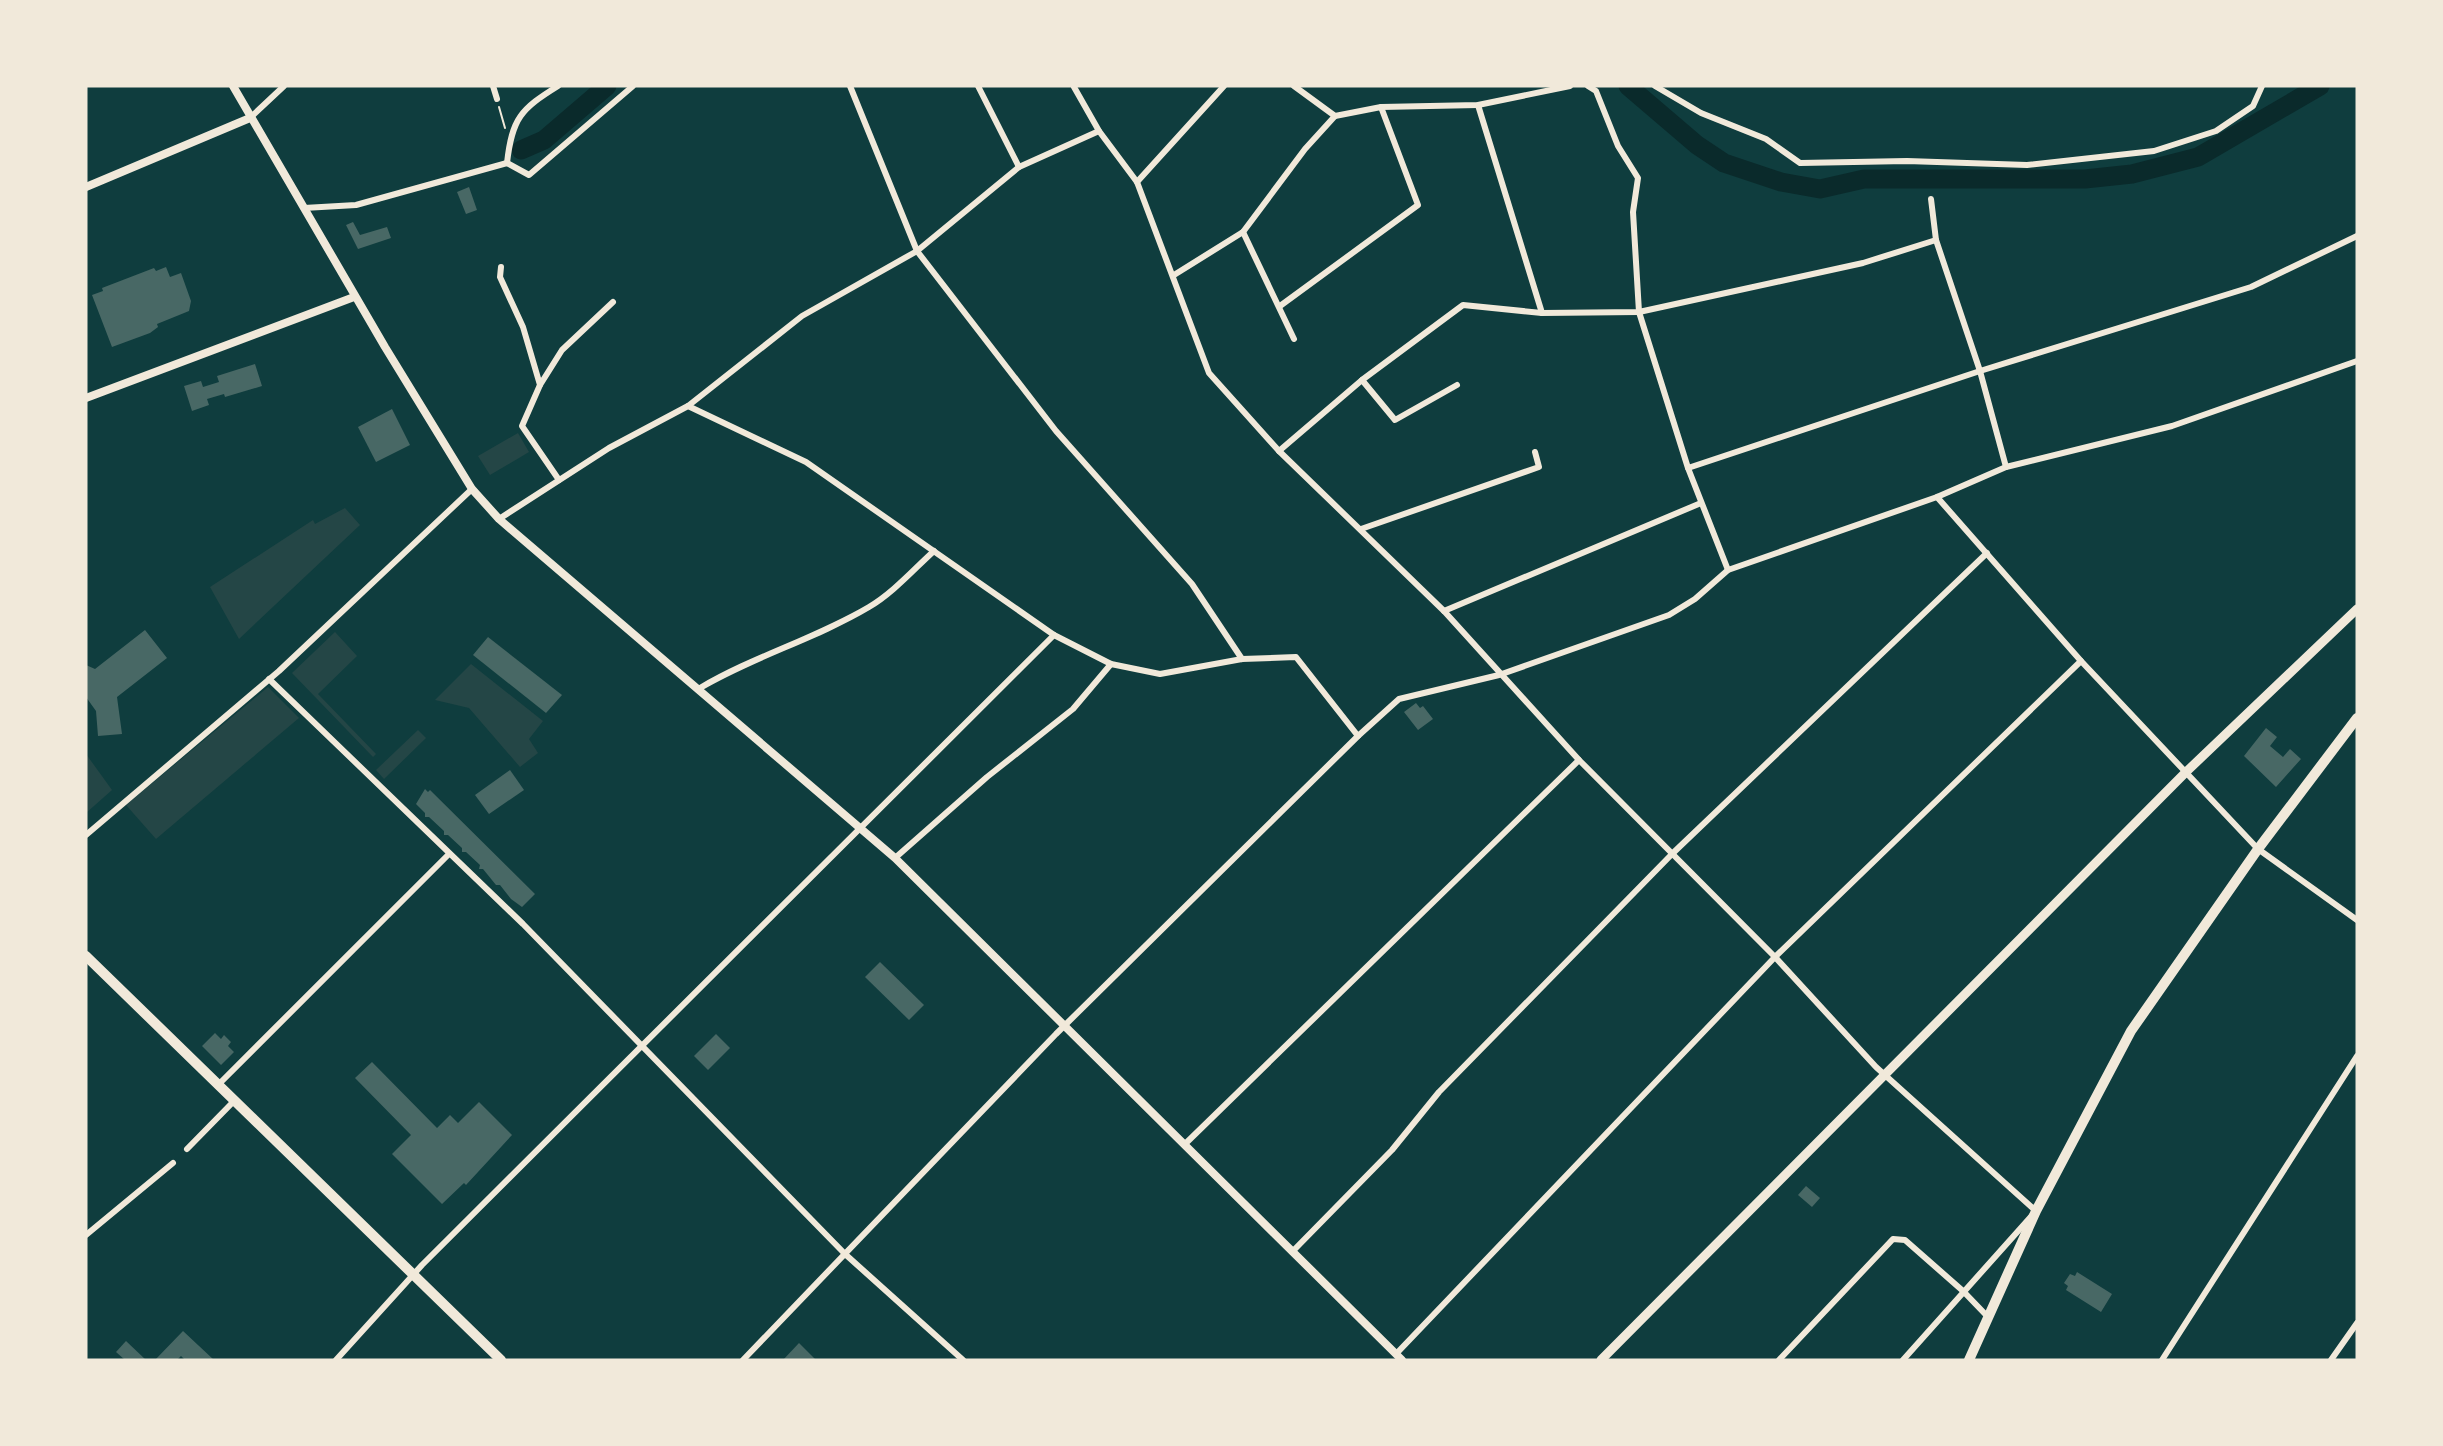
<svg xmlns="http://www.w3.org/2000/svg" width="2443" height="1446" font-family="'Open Sans',sans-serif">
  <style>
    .green { fill: #244646 }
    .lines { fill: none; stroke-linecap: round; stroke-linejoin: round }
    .river { stroke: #0a2a2b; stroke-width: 19 }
    .building { fill: #486865 }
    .path { stroke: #f1e9da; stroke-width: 2 }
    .minor { stroke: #f1e9da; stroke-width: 6 }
    .tertiary { stroke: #f1e9da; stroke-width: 8 }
    .secondary { stroke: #f1e9da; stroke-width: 9 }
    .primary { stroke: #f1e9da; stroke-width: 10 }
  </style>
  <rect width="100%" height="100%" fill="#0f3d3e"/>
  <g class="green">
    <path d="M518,433L529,452L490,475L478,456Z"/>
    <path d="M345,508L360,525L239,639L210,587L313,520L315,524Z"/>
    <path d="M335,632L357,656L318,694L376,754L373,757L292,673Z"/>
    <path d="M471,664L543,721L529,739L538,753L520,767L469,708L435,700Z"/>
    <path d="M268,687L299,718L156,839L126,805Z"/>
    <path d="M418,730L426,738L384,779L376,770Z"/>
    <path d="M86,754L112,790L86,813Z"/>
  </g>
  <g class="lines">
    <g class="river">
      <path d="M1628,86L1697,145L1724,163L1781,182L1820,189L1864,179H2085L2132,174L2198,157L2320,86"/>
      <path d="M521,150L544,140L607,86"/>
    </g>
  </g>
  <g class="building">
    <path d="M469,187L477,210L466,214L457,192Z"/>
    <path d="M353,222L360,235L387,227L391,238L358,249L346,225Z"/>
    <path d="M166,267L170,277L181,273L191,301L189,311L157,324L158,327L150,333L112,347L92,295L103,291L102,288L154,268L156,271Z"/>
    <path d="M255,364L262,386L225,397L224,394L207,399L209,405L192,411L184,386L201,381L203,387L219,382L217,376Z"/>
    <path d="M392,409L410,445L376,462L358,427Z"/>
    <path d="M145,630L167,658L117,697L122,734L98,736L96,711L86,697V665L95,669Z"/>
    <path d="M488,637L562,695L546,713L473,655Z"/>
    <path d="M1416,703L1420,708L1423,706L1433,719L1418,730L1404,712Z"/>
    <path d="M2266,728L2277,737L2270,746L2283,757L2290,749L2301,759L2276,787L2244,756Z"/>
    <path d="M510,770L524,790L489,814L475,795Z"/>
    <path d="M425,789L428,792L430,790L535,894L522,907L511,899L500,885H496L483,869H479L480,865L466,852H462V848L448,835H444V831L429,817H425V813L416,804Z"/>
    <path d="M880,962L924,1005L909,1020L865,977Z"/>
    <path d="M215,1033L221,1039L224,1035L231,1042L228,1046L234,1052L221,1065L202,1046Z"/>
    <path d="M716,1034L730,1048L708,1070L694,1056Z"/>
    <path d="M372,1062L437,1128L450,1115L458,1123L479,1102L512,1135L466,1185L464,1183L442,1204L392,1154L411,1135L355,1078Z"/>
    <path d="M1806,1186L1820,1198L1812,1207L1798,1195Z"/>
    <path d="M2077,1272L2112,1294L2101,1312L2066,1290L2068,1286L2064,1283L2070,1274L2075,1276Z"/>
    <path d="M183,1331L214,1360H185L181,1356L177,1360H155Z"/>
    <path d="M126,1341L146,1360H125L116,1352Z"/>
    <path d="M799,1343L816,1360H783Z"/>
  </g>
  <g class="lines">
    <path class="path" d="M499,107L505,128"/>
    <g class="minor">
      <path d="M493,86L497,99"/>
      <path d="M850,86L917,251L1056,431L1192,584L1242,659"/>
      <path d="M978,86L1019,167"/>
      <path d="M1294,86L1335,116L1381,107L1478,105L1570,86"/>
      <path d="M1588,86L1596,91L1618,146L1638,178L1633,212L1639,312L1688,468L1728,570"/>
      <path d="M1655,86L1701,113L1766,139L1800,163L1907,161L2027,165L2154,151L2216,131L2253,106L2262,86"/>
      <path d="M1074,87L1099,131L1137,182L1209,373L1279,451L1444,611L1579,760L1775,957L1876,1067L2036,1211L1903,1360"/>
      <path d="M1478,105L1542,313"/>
      <path d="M250,118L284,86"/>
      <path d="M507,163L529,175L633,86"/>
      <path d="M507,163C512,118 521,109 558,86"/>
      <path d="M1137,182L1224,86"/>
      <path d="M1931,199L1936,240L1980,371L2006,467"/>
      <path d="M304,208L356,205L507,163"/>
      <path d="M1243,232L1294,339"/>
      <path d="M501,267L500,277L523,327L540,385L522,426L559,480"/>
      <path d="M1174,275L1243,232L1305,149L1335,116"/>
      <path d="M1280,306L1418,205L1381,107"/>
      <path d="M1362,380L1395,420L1457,385"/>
      <path d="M540,385L562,350L613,302"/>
      <path d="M688,406L806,462L1054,635L1111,664L1160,674L1242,659L1296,657L1358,736"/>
      <path d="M1279,451L1362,380L1463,305L1542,313L1639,312L1863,263L1936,240"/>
      <path d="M1688,468L1980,371L2251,287L2357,236"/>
      <path d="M1937,497L2081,661L2258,849L2357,920"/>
      <path d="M499,519L609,448L688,406L802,316L917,251L1019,167L1099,131"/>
      <path d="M1361,529L1539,467L1535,452"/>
      <path d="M1444,611L1701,503"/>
      <path d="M269,679L523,924L845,1254L963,1360"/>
      <path d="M700,688C754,656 815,639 869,607C893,593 914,569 934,551"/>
      <path d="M86,835L279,671L472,489"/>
      <path d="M895,858L987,777L1073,709L1111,664"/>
      <path d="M219,1084L449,854"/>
      <path d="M1184,1145L1579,760"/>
      <path d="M187,1149L235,1100"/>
      <path d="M86,1235L173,1163"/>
      <path d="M1292,1252L1392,1150L1439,1092L1673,853L1987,553"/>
      <path d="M1396,1354L1775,957L2081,661"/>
      <path d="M336,1360L422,1265L1054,635"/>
      <path d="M743,1360L1056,1034L1358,736L1399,699L1499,675L1669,615L1695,599L1728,570L1937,497L2006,467L2172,426L2357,361"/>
      <path d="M1779,1360L1893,1239L1905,1240L1963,1291L1988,1317"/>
      <path d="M2162,1360L2357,1056"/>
      <path d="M2331,1360L2357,1323"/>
    </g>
    <g class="tertiary">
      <path d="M233,86L385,347L472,489L499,519L895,858L1402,1360"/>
      <path d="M86,187L250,118"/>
      <path d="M86,398L354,297"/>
    </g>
    <path class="secondary" d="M1601,1360L2185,773L2357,609"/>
    <g class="primary">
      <path d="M86,956L501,1360"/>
      <path d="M1969,1360L2036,1211L2131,1031L2258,849L2357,718"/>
    </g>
  </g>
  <rect width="2443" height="1446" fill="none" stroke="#f1e9da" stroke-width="175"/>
</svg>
